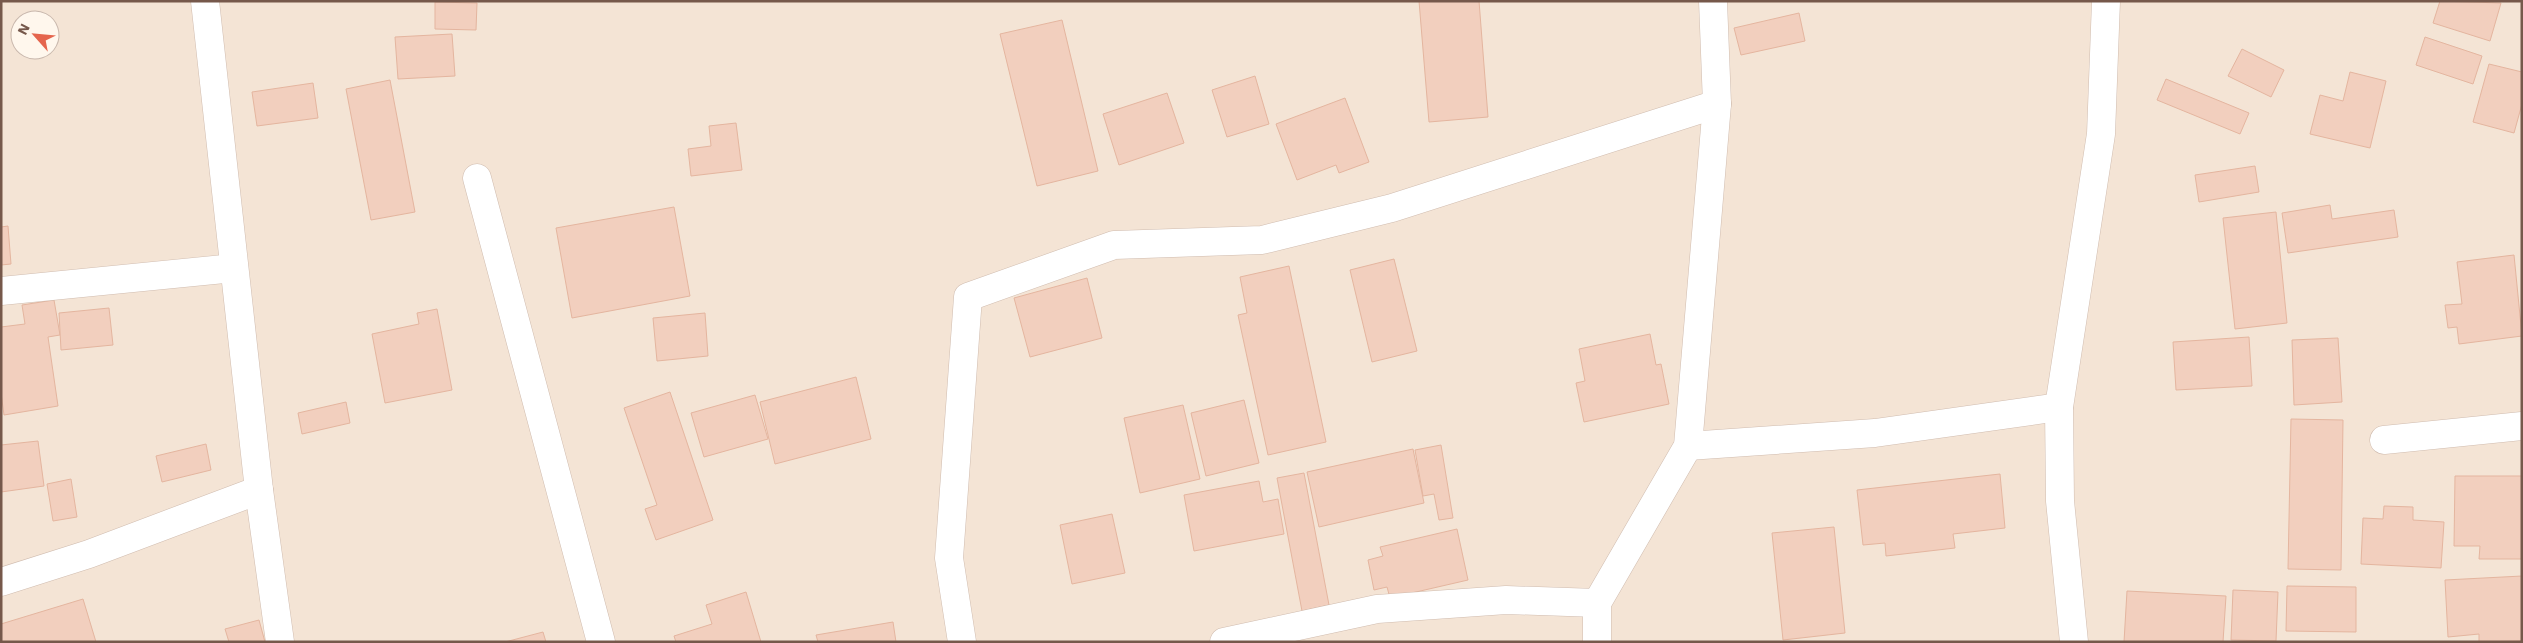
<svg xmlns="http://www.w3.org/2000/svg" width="2523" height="643" font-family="'Work Sans',sans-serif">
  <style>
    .residential { fill: #f4e4d5; fill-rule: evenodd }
    .building { fill: #f2cfbe; stroke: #e4b59f }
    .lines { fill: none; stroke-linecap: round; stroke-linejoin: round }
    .minor-casing { stroke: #d0bcaf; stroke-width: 29 }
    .minor { stroke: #fff; stroke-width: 28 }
  </style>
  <rect width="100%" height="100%" fill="#fcf3e7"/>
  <path class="residential" d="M1,1H2522V642H1ZM20,20H50V50H20Z"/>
  <g class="building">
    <path d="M1419,1H1479L1488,117L1429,122Z"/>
    <path d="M2440,1L2501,3L2490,41L2433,23Z"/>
    <path d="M435,2L477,3L476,30L435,29Z"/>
    <path d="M1799,13L1805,41L1741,55L1734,28Z"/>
    <path d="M1062,20L1098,171L1037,186L1000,34Z"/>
    <path d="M452,34L455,76L398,79L395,37Z"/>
    <path d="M2425,37L2482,56L2473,84L2416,65Z"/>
    <path d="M2242,49L2284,70L2271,97L2228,76Z"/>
    <path d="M2489,64L2522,72V104L2514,133L2473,122Z"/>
    <path d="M2350,72L2386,81L2370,148L2310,134L2320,95L2343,101Z"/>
    <path d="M1255,76L1269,124L1227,137L1212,90Z"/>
    <path d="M2166,79L2249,113L2240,134L2157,100Z"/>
    <path d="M390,80L415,212L371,220L346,89Z"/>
    <path d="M313,83L318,118L257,126L252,92Z"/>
    <path d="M1167,93L1184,143L1119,165L1103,114Z"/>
    <path d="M1345,98L1369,162L1339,173L1336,165L1297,180L1276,124Z"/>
    <path d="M736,123L742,170L691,176L688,149L711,146L709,126Z"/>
    <path d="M2255,166L2259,192L2199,202L2195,175Z"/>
    <path d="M2330,205L2332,219L2394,210L2398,237L2288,253L2282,213Z"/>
    <path d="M674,207L690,296L572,318L556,228Z"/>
    <path d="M2276,212L2287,323L2235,329L2223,218Z"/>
    <path d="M8,226L11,264L1,265V227Z"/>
    <path d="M2514,255L2522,336L2459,344L2457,327L2448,328L2445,305L2462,304L2457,262Z"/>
    <path d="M1394,259L1417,351L1372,362L1350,270Z"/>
    <path d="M1289,266L1326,442L1268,455L1238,315L1247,313L1240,277Z"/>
    <path d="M1087,278L1102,338L1030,357L1014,298Z"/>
    <path d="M54,300L60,335L48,337L58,406L4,415L1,393V327L25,324L22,305Z"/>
    <path d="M109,308L113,345L61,350L59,313Z"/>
    <path d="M437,309L452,390L385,403L372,334L419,324L417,313Z"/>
    <path d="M705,313L708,356L657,361L653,318Z"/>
    <path d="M1650,334L1656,365L1661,364L1669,404L1584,422L1576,383L1585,381L1579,349Z"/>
    <path d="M2249,337L2252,386L2176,390L2173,342Z"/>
    <path d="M2338,338L2342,402L2294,405L2292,340Z"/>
    <path d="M856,377L871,439L775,464L760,402Z"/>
    <path d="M670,392L713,520L656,540L645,509L657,505L624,408Z"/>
    <path d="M755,395L768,439L704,457L691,413Z"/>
    <path d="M1244,400L1259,463L1206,476L1191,413Z"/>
    <path d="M346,402L350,423L302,434L298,413Z"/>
    <path d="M1183,405L1200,479L1140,493L1124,418Z"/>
    <path d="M2291,419L2343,420L2341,570L2288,569Z"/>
    <path d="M38,441L44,486L1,492V445Z"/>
    <path d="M206,444L211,470L162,482L156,456Z"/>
    <path d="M1441,445L1453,518L1439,520L1434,494L1423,496L1415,450Z"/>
    <path d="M1413,449L1424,503L1319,527L1307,472Z"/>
    <path d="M1304,473L1329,605L1302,611L1277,478Z"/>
    <path d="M2000,474L2005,528L1953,534L1955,548L1886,556L1885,543L1863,545L1857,490Z"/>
    <path d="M2455,476H2522V559H2479L2480,546H2454Z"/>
    <path d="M71,479L77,517L53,521L47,484Z"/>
    <path d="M1259,481L1263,502L1278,499L1284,534L1194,551L1184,495Z"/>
    <path d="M2384,506L2413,507V520L2444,522L2441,568L2361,564L2363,518L2383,519Z"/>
    <path d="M1112,514L1125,573L1072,584L1060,525Z"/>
    <path d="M1834,527L1845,633L1783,640L1772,533Z"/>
    <path d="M1457,529L1468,580L1390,598L1387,587L1374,590L1368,560L1383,556L1380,547Z"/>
    <path d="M2522,576V641L2479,642V634L2448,637L2445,580Z"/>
    <path d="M2287,586L2356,587V632L2286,631Z"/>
    <path d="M2233,590L2278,592L2276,641L2231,640Z"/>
    <path d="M2127,591L2226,596L2223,642H2124Z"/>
    <path d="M746,592L761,642H676L674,636L712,624L706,605Z"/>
    <path d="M83,599L96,642H1V624Z"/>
    <path d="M259,620L265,642H229L225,629Z"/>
    <path d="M893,622L896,642H818L816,635Z"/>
    <path d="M543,632L546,642H505Z"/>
  </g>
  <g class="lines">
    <defs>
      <g id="minor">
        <path d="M205,1L259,490L280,642"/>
        <path d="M477,178L601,642"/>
        <path d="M1,291L234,268"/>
        <path d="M2384,440L2522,426"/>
        <path d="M1688,446L1875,433L2059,407"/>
        <path d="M1,582L89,554L259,490"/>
        <path d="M962,642L949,558L968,297L1114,245L1262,240L1392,208L1717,104"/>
        <path d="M1224,642L1377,609L1506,600L1597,603"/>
        <path d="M1597,642V603L1688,446L1717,104L1713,1"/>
        <path d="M2074,642L2060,501L2059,407L2101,134L2106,1"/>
      </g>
    </defs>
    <use href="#minor" class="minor-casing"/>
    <use href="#minor" class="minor"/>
  </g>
  <rect width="2523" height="643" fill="none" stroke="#76584b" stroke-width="5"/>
  <g transform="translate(35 35) rotate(297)"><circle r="24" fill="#fff7ed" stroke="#c8b7ac"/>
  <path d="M0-4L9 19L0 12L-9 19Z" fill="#e5654d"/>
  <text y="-8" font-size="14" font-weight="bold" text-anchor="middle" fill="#76584b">N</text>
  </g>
</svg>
